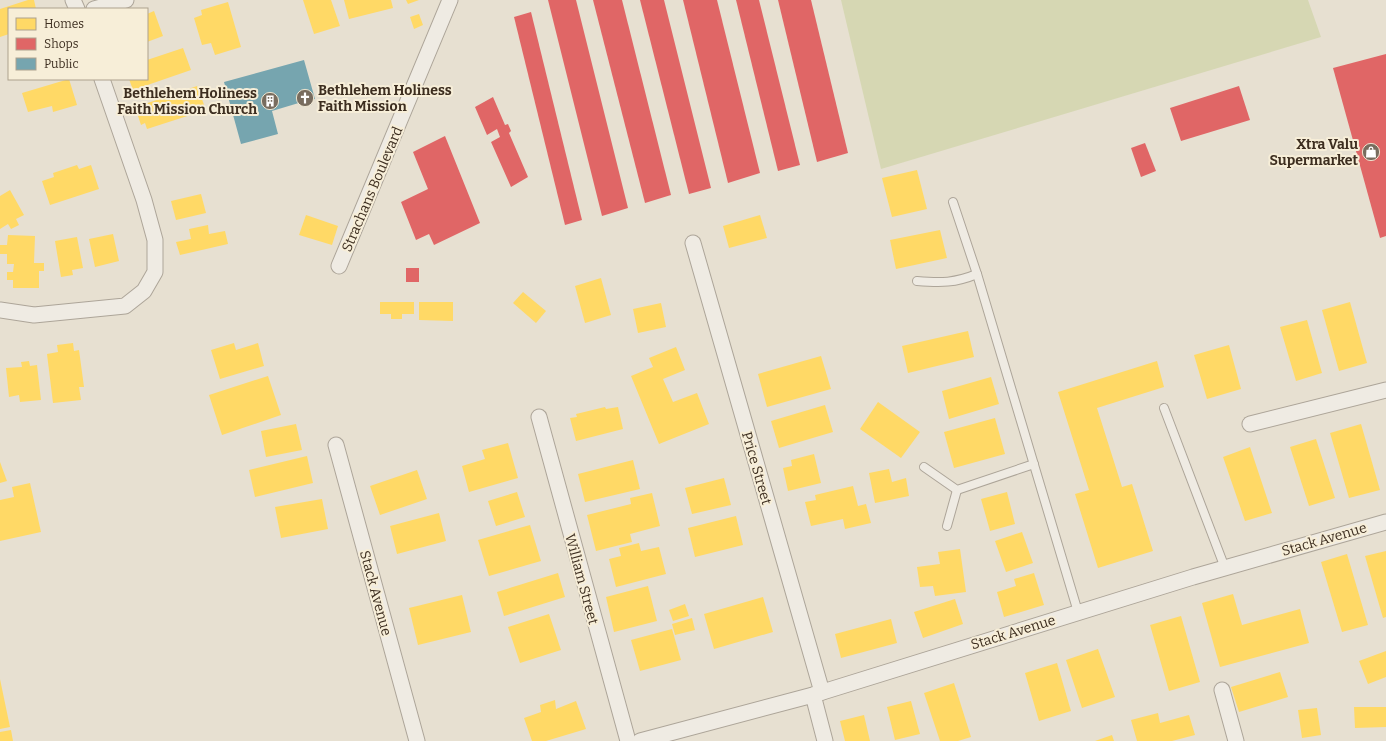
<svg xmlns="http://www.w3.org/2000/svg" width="1386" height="741" font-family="Bitter,serif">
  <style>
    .green { fill: #d6d7b3 }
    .homes { fill: #ffd966 }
    .shops { fill: #e06666 }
    .public { fill: #76a5af }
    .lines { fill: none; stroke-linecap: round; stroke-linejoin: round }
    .lane-casing { stroke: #ada599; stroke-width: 10 }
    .street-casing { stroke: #ada599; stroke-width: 17 }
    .lane { stroke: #efebe3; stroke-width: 8 }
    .street { stroke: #efebe3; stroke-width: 15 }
    .labels { text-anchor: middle; stroke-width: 4; stroke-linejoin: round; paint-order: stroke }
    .poi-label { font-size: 14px; font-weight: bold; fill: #3d2e20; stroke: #f7eed8; text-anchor: end }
    .street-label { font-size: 14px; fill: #3d2e20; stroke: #f7eed8 }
  </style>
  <rect width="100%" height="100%" fill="#e7e0d1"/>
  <path class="green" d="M841,0H1308L1321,37L881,169Z"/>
  <g class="homes">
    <path d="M28,0H34L36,9H9V34L0,37V9Z"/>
    <path d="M303,0H331L340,26L314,34Z"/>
    <path d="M344,0H391L393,8L349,19Z"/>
    <path d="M406,0H419L408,4Z"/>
    <path d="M228,2L241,47L215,55L211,43L202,45L194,18L202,15L201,10Z"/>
    <path d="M154,11L163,36L147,42V14Z"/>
    <path d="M419,14L423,25L414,29L410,17Z"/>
    <path d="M183,48L191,70L133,90L129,79H147V60Z"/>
    <path d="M69,79L77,105L53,112L52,106L28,112L22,93Z"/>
    <path d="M197,86L206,110L147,129L145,123L141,125L137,113L141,112L139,106Z"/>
    <path d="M77,165L79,169L91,165L99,189L50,205L42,181L54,177L53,173Z"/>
    <path d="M917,170L927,209L892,217L882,178Z"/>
    <path d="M10,190L24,215L16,219L19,225L11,229L8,224L0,229V196Z"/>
    <path d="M201,194L206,213L176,220L171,201Z"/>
    <path d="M306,215L338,226L332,245L299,235Z"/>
    <path d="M760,215L767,238L729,248L723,226Z"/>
    <path d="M208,225L209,234L225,231L228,244L180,255L176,242L191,239L189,229Z"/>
    <path d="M940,230L947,258L896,269L890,240Z"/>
    <path d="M113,234L119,261L95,267L89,239Z"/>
    <path d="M8,235L35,236L34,263H44V271H39V288H13V280H7V272H13L14,264H7V254H0V245H7Z"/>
    <path d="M77,237L83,268L72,270L73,275L61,277L55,241Z"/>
    <path d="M601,278L611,315L585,323L575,286Z"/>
    <path d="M523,292L546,311L536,323L513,303Z"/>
    <path d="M380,302H414V314H402V319H391V314H380Z"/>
    <path d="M419,302H453V321L419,320Z"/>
    <path d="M1350,302L1367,363L1339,371L1322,310Z"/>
    <path d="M661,303L666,327L638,333L633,309Z"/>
    <path d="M1307,320L1322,373L1296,381L1280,327Z"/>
    <path d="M968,331L974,357L908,373L902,346Z"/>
    <path d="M73,343L74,351L79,350L84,387H79L81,400L53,403L47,354L58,352L57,345Z"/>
    <path d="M234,343L236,350L258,343L264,366L220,379L211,350Z"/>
    <path d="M1229,345L1241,389L1207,399L1194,355Z"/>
    <path d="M676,347L685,370L663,379L673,402L697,393L709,424L659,444L631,376L653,367L649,358Z"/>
    <path d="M821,356L831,389L767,407L758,374Z"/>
    <path d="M29,361L30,366L37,365L41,400L20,402L19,395L9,397L6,368L22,367L21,362Z"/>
    <path d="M1157,361L1164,387L1097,408L1122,487L1132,484L1153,551L1098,568L1075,494L1089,490L1058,392Z"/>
    <path d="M268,376L281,415L222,435L209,395Z"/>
    <path d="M991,377L999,404L949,419L942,391Z"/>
    <path d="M878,402L920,432L901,458L860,429Z"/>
    <path d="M825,405L833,432L779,448L771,421Z"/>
    <path d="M605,407L606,409L618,407L623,429L576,441L570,418L577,417L576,414Z"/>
    <path d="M995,418L1005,454L954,468L944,432Z"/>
    <path d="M296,424L302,450L266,457L261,431Z"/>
    <path d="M1361,424L1380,490L1349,498L1330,433Z"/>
    <path d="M1316,439L1335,498L1309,506L1290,447Z"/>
    <path d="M508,443L518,478L469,492L462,466L485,459L482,450Z"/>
    <path d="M1250,447L1272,513L1245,521L1223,457Z"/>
    <path d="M814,454L821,483L788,491L783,468L792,466L791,460Z"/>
    <path d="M307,456L313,483L255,497L249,470Z"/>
    <path d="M633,460L640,489L585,502L578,474Z"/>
    <path d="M0,462L7,481L0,483Z"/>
    <path d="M889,469L892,482L906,478L909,496L875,503L869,473Z"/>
    <path d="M417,470L427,499L380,515L370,486Z"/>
    <path d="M724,478L731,505L692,514L685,488Z"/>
    <path d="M30,483L41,532L0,541V500L14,497L12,487Z"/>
    <path d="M853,486L858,506L866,504L871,523L845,529L843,519L811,526L805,502L816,500L815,495Z"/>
    <path d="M517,492L525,517L496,526L488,501Z"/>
    <path d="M1007,492L1015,524L990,531L981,499Z"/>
    <path d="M652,493L660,526L630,534L632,542L596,551L587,515L631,504L630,498Z"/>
    <path d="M322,499L328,529L281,538L275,507Z"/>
    <path d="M439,513L446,541L397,554L390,526Z"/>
    <path d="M736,516L743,545L695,557L688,528Z"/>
    <path d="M530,525L541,561L489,576L478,540Z"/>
    <path d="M1022,532L1033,563L1006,572L995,541Z"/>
    <path d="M639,543L641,551L659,547L666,574L616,587L609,559L621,556L619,548Z"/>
    <path d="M960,549L966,592L935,596L933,586L920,587L917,567L940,564L938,552Z"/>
    <path d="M1386,551V617L1383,618L1365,556Z"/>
    <path d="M1347,554L1368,625L1342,632L1321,562Z"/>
    <path d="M558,573L565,597L504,616L497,592Z"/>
    <path d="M1034,573L1044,605L1004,617L997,592L1016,586L1014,579Z"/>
    <path d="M648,586L657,621L614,632L606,597Z"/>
    <path d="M1233,594L1242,625L1300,609L1309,643L1220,667L1202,603Z"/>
    <path d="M462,595L471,632L418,645L409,608Z"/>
    <path d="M763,597L773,632L714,649L704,614Z"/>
    <path d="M955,599L963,624L923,638L914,612Z"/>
    <path d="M685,604L689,616L673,621L669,610Z"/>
    <path d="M549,614L561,650L520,663L508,627Z"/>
    <path d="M1181,616L1200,682L1169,691L1150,625Z"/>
    <path d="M692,618L695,630L675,635L672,624Z"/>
    <path d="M891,619L897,643L841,658L835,634Z"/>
    <path d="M672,629L681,660L640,671L631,640Z"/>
    <path d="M1098,649L1115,697L1082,708L1066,660Z"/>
    <path d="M1386,651V677L1368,684L1359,661Z"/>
    <path d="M1057,663L1071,711L1039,721L1025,673Z"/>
    <path d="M1280,672L1288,697L1239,712L1231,687Z"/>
    <path d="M0,679L10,727L0,729Z"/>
    <path d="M954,683L971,737L958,741H940L924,693Z"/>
    <path d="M555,700L556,709L576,701L586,729L546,741H532L524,718L541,712L540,705Z"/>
    <path d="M911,701L920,734L895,740L887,707Z"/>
    <path d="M1354,707H1386V727L1355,728Z"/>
    <path d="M1317,708L1321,735L1302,738L1298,710Z"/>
    <path d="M1158,713L1160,723L1189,715L1195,735L1172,741H1137L1131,720Z"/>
    <path d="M864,715L870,741H845L840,721Z"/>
    <path d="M11,730L13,741H0V732Z"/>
    <path d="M1112,735L1114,741H1095Z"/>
  </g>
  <g class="shops">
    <path d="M548,0H576L628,208L602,216Z"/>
    <path d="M593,0H622L671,195L645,203Z"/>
    <path d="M640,0H664L711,188L689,194Z"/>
    <path d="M683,0H717L760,173L728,183Z"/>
    <path d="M736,0H759L800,165L778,171Z"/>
    <path d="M778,0H811L848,153L817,162Z"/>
    <path d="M531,12L582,220L565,225L514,17Z"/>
    <path d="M1386,54V236L1380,238L1333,68Z"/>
    <path d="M1239,86L1250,120L1181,141L1170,108Z"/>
    <path d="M493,97L505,125L508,124L511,131L509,133L528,177L511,187L491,142L500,137L497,129L487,135L475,107Z"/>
    <path d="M445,136L480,223L434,245L429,234L416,240L401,202L428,189L413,152Z"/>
    <path d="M1145,143L1156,171L1141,177L1131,148Z"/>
    <rect x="406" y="268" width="13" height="14"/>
  </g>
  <path class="public" d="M304,60L315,99L311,100L312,104L303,107L302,102L272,111L278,134L241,144L224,82Z"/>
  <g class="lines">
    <defs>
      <g id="lane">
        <path d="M953,202L977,274L1078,612"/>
        <path d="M917,281C941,283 955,283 977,274"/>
        <path d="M1164,408L1225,568"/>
        <path d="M924,467L957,490L1034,464"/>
        <path d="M947,526L957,490"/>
      </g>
      <g id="street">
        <path d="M73,0L77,9"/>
        <path d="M94,9L126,0"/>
        <path d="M693,243L822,692"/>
        <path d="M339,266L450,0"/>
        <path d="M0,310L34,315L125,306L144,291L155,272V240L144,200L102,79"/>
        <path d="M539,417L628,741"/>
        <path d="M1250,424L1386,390"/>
        <path d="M336,445L417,741"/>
        <path d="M1222,690L1236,741"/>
        <path d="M813,695L825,741"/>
        <path d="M640,741L813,695L1193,577L1386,522"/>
      </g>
    </defs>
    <use href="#lane" class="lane-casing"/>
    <use href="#street" class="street-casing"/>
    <use href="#lane" class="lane"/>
    <use href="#street" class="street"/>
  </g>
  <defs>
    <symbol id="church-disc" viewBox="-11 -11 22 22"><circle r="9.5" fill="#786c5e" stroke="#f7eed8"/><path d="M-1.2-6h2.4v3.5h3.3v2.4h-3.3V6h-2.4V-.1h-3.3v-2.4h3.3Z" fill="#fff"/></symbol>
    <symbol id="building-disc" viewBox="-11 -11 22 22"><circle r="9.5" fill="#786c5e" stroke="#f7eed8"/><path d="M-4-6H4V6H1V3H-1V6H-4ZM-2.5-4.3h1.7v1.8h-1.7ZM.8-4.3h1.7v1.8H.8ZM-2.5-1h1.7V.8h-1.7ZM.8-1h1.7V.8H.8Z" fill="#fff"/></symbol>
    <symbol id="shop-disc" viewBox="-11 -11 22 22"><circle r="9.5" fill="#786c5e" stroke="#f7eed8"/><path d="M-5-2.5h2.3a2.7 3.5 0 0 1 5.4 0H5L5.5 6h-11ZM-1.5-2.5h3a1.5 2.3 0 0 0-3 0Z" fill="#fff"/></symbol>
  </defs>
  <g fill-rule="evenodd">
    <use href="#church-disc" x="295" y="88" width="20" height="20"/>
    <use href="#building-disc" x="260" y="91" width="20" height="20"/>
    <use href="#shop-disc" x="1361" y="142" width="20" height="20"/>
  </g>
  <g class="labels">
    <g class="poi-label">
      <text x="318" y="95" text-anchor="start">Bethlehem Holiness<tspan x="318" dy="16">Faith Mission</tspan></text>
      <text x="257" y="98">Bethlehem Holiness<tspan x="257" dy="16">Faith Mission Church</tspan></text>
      <text x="1358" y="149">Xtra Valu<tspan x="1358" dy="16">Supermarket</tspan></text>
    </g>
    <g class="street-label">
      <text transform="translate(372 189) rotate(-67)" y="5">Strachans Boulevard</text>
      <text transform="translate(757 468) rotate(74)" y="5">Price Street</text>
      <text transform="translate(1324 539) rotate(-16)" y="5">Stack Avenue</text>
      <text transform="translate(582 579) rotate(75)" y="5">William Street</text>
      <text transform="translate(376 593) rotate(75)" y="5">Stack Avenue</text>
      <text transform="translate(1013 632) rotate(-17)" y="5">Stack Avenue</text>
    </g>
  </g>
  <rect x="8" y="8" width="140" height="72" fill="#f7eed8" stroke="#ada18e"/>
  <rect x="16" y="18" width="20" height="12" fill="#ffd966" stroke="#ada18e"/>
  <text x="44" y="28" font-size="12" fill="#3d2e20">Homes</text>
  <rect x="16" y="38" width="20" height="12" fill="#e06666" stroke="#ada18e"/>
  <text x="44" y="48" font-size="12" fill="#3d2e20">Shops</text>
  <rect x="16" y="58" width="20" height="12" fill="#76a5af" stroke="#ada18e"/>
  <text x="44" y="68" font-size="12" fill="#3d2e20">Public</text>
</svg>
